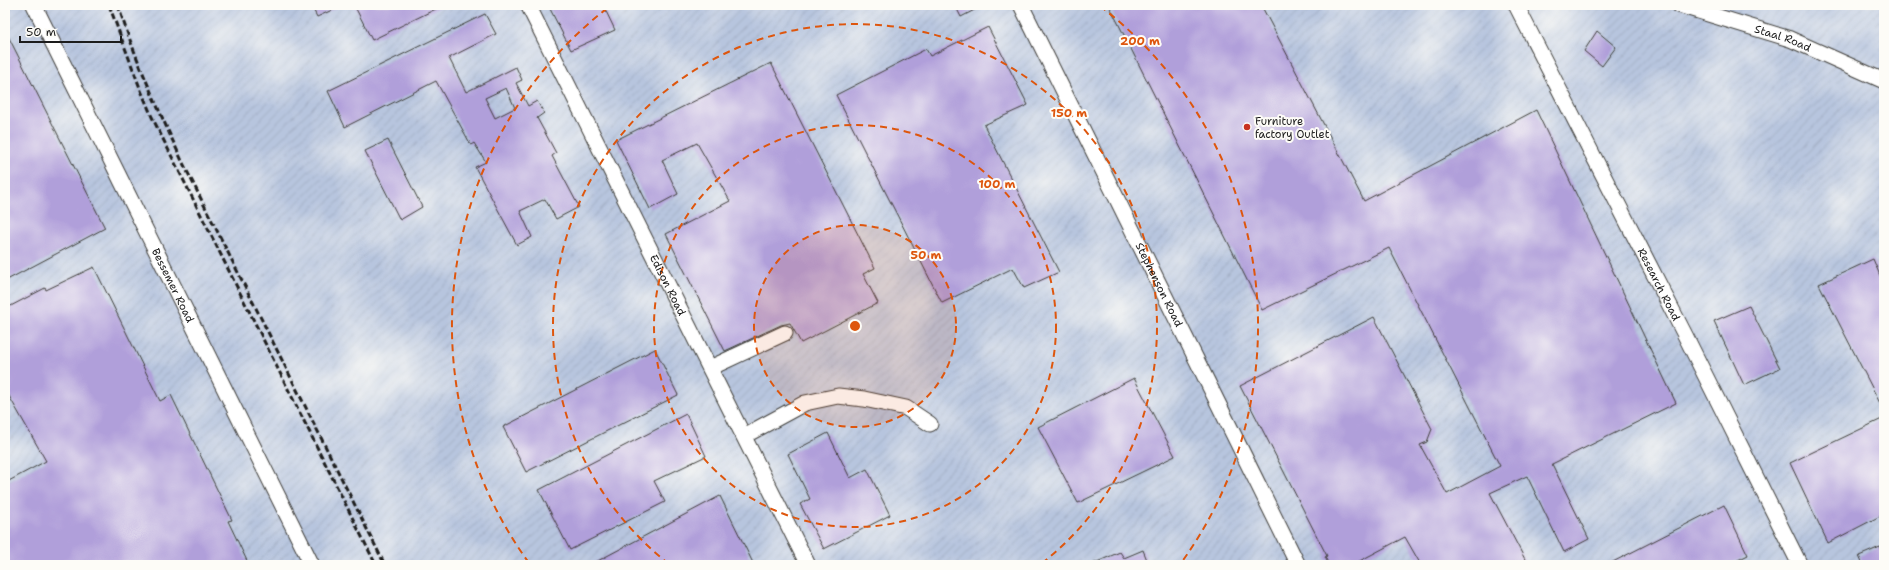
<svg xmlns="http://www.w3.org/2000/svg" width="1889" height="570" font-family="'Shantell Sans',sans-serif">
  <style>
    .industrial { fill: url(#industrial-furrows) }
    .building { fill: #b09fda; fill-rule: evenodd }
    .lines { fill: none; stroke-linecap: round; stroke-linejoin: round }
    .minor-casing { stroke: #3c3b37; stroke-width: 17 }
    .minor { stroke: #fff; stroke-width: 15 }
    .rail { stroke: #1c1c1c; stroke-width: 3; stroke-dasharray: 6 3; stroke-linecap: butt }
    .ring { fill: none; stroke: #de560d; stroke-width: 2; stroke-dasharray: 7 5 }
    .poi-dot { fill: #c8321e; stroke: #fdfcf7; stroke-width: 1.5 }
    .labels { text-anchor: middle; stroke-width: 4; stroke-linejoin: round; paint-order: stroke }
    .street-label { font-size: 11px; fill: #1c1c1c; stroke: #fdfcf7 }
    .poi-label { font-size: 11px; fill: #1c1c1c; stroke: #fdfcf7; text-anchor: start }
    .centre { fill: #de560d; stroke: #fdfcf7; stroke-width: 2 }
    .ring-label { font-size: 12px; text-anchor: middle; font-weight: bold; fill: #de560d; stroke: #fdfcf7; stroke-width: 4; stroke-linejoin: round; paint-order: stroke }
  </style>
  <defs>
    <pattern id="industrial-furrows" width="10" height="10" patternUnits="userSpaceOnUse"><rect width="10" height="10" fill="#b7c5de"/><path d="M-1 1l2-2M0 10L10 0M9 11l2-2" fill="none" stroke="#9da9be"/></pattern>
  </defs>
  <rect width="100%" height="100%" fill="#fdfcf7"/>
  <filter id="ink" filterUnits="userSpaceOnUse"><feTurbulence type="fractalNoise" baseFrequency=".025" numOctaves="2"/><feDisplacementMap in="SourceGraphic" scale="8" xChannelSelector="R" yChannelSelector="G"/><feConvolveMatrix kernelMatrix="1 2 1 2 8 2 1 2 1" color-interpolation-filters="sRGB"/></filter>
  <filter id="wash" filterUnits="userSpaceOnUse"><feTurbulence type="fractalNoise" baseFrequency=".012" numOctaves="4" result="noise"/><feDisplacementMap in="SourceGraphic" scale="16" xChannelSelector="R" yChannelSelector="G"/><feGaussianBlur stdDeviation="0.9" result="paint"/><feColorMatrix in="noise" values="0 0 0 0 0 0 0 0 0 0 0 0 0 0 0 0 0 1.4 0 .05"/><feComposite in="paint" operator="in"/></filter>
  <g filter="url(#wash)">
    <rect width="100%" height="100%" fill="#eee8cd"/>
    <rect class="industrial" x="5" y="5" width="1879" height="560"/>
    <g id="blocks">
      <g class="building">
        <path d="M311,5H343L317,17Z"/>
        <path d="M354,5H444L372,40Z"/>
        <path d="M548,5H603L615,30L571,50Z"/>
        <path d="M955,5H984L961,17Z"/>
        <path d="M1109,5H1261L1364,201L1536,110L1676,403L1552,464L1589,539L1564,552L1527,476L1490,493L1528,565H1421L1405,537L1352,565H1329L1325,557L1327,556L1240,386L1374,317L1432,429L1427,442L1420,445L1447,494L1500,466L1389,248L1262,310Z"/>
        <path d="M485,14L496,34L449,58L466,92L516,67L522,80L516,83L528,106L537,101L544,113L537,118L556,153L552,156L579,207L556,219L545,199L520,211L532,237L517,245L475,167L486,162L474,143L471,145L436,81L345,127L328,91ZM506,88L515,108L495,118L485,98Z"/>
        <path d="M988,27L1028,105L984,125L1059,272L1024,288L1013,268L942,303L836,95L926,49L930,56Z"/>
        <path d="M5,30L105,228L5,281Z"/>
        <path d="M1597,31L1616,47L1602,66L1584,51Z"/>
        <path d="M771,63L875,268L863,274L878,303L801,343L790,323L781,325L725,351L666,234L730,201L697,143L662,160L678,194L650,209L616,140Z"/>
        <path d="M388,140L422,207L400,220L365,151Z"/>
        <path d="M1873,259L1884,285V411L1819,284Z"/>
        <path d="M94,267L160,401L171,395L232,520L228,521L249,565H5V483L46,461L5,389V309L45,288L46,290Z"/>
        <path d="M1749,306L1780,368L1744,385L1714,321Z"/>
        <path d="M655,349L678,395L526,472L503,427Z"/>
        <path d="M1134,378L1175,456L1078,503L1038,427Z"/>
        <path d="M686,414L706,456L654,481L665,502L570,550L539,490Z"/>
        <path d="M1884,418V514L1828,543L1790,463Z"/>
        <path d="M828,433L850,478L867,469L890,515L824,549L800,504L810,499L788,454Z"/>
        <path d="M720,496L754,565H590Z"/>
        <path d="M1724,505L1748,555L1728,565H1607Z"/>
        <path d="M1880,547L1884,556V565H1863L1859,556Z"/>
        <path d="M1143,550L1149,565H1090L1120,552L1124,558Z"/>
      </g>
    </g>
  </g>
  <g filter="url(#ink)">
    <use href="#blocks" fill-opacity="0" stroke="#3c3b37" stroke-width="1"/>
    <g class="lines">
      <defs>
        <g id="minor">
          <path id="s1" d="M34,5L312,565"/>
          <path id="s2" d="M528,5L808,565"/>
          <path id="s3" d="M1021,5L1298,565"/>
          <path id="s4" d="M1516,5L1686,337L1800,565"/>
          <path id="s5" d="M1679,5L1790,39L1884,81"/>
          <path d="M710,368L785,333"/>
          <path d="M744,436L805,403L838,396L864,399L906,408L930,424"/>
        </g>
      </defs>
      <use href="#minor" class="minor-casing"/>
      <use href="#minor" class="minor"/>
      <g class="rail">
        <path d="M109,5L140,88L152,117L376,565"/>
        <path d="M118,5C135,59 159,111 183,163L385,565"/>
      </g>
    </g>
  </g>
  <circle cx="855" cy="326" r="101" fill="#de560d" fill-opacity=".12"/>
  <g class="ring">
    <circle cx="855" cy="326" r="101"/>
    <circle cx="855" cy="326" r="201"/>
    <path d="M669 564A302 302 0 1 1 1041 564"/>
    <path d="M529 563A403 403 0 0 1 610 6M1100 6A403 403 0 0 1 1181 563"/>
  </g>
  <circle class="poi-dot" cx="1247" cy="127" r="4"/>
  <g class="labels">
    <g class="street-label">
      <text dy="4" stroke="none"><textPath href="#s5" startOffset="109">Staal Road</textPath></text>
      <text dy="4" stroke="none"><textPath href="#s4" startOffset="314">Research Road</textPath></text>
      <text dy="4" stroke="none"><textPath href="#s1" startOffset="313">Bessemer Road</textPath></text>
      <text dy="4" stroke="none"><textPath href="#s2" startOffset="313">Edison Road</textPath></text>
      <text dy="4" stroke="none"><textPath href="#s3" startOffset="312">Stephenson Road</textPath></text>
    </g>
    <g class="poi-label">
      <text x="1255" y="125">Furniture<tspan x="1255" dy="13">factory Outlet</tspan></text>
    </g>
  </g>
  <circle cx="855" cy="326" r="6" class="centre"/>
  <g class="ring-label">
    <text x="1140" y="45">200 m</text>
    <text x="1069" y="117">150 m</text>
    <text x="997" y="188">100 m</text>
    <text x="926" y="259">50 m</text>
  </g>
  <rect width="1889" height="570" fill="none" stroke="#fdfcf7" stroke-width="20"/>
  <path d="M20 36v6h101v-6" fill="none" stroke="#1c1c1c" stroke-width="2"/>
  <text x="26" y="36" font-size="12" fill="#1c1c1c" stroke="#fdfcf7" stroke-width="3" paint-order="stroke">50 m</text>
</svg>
